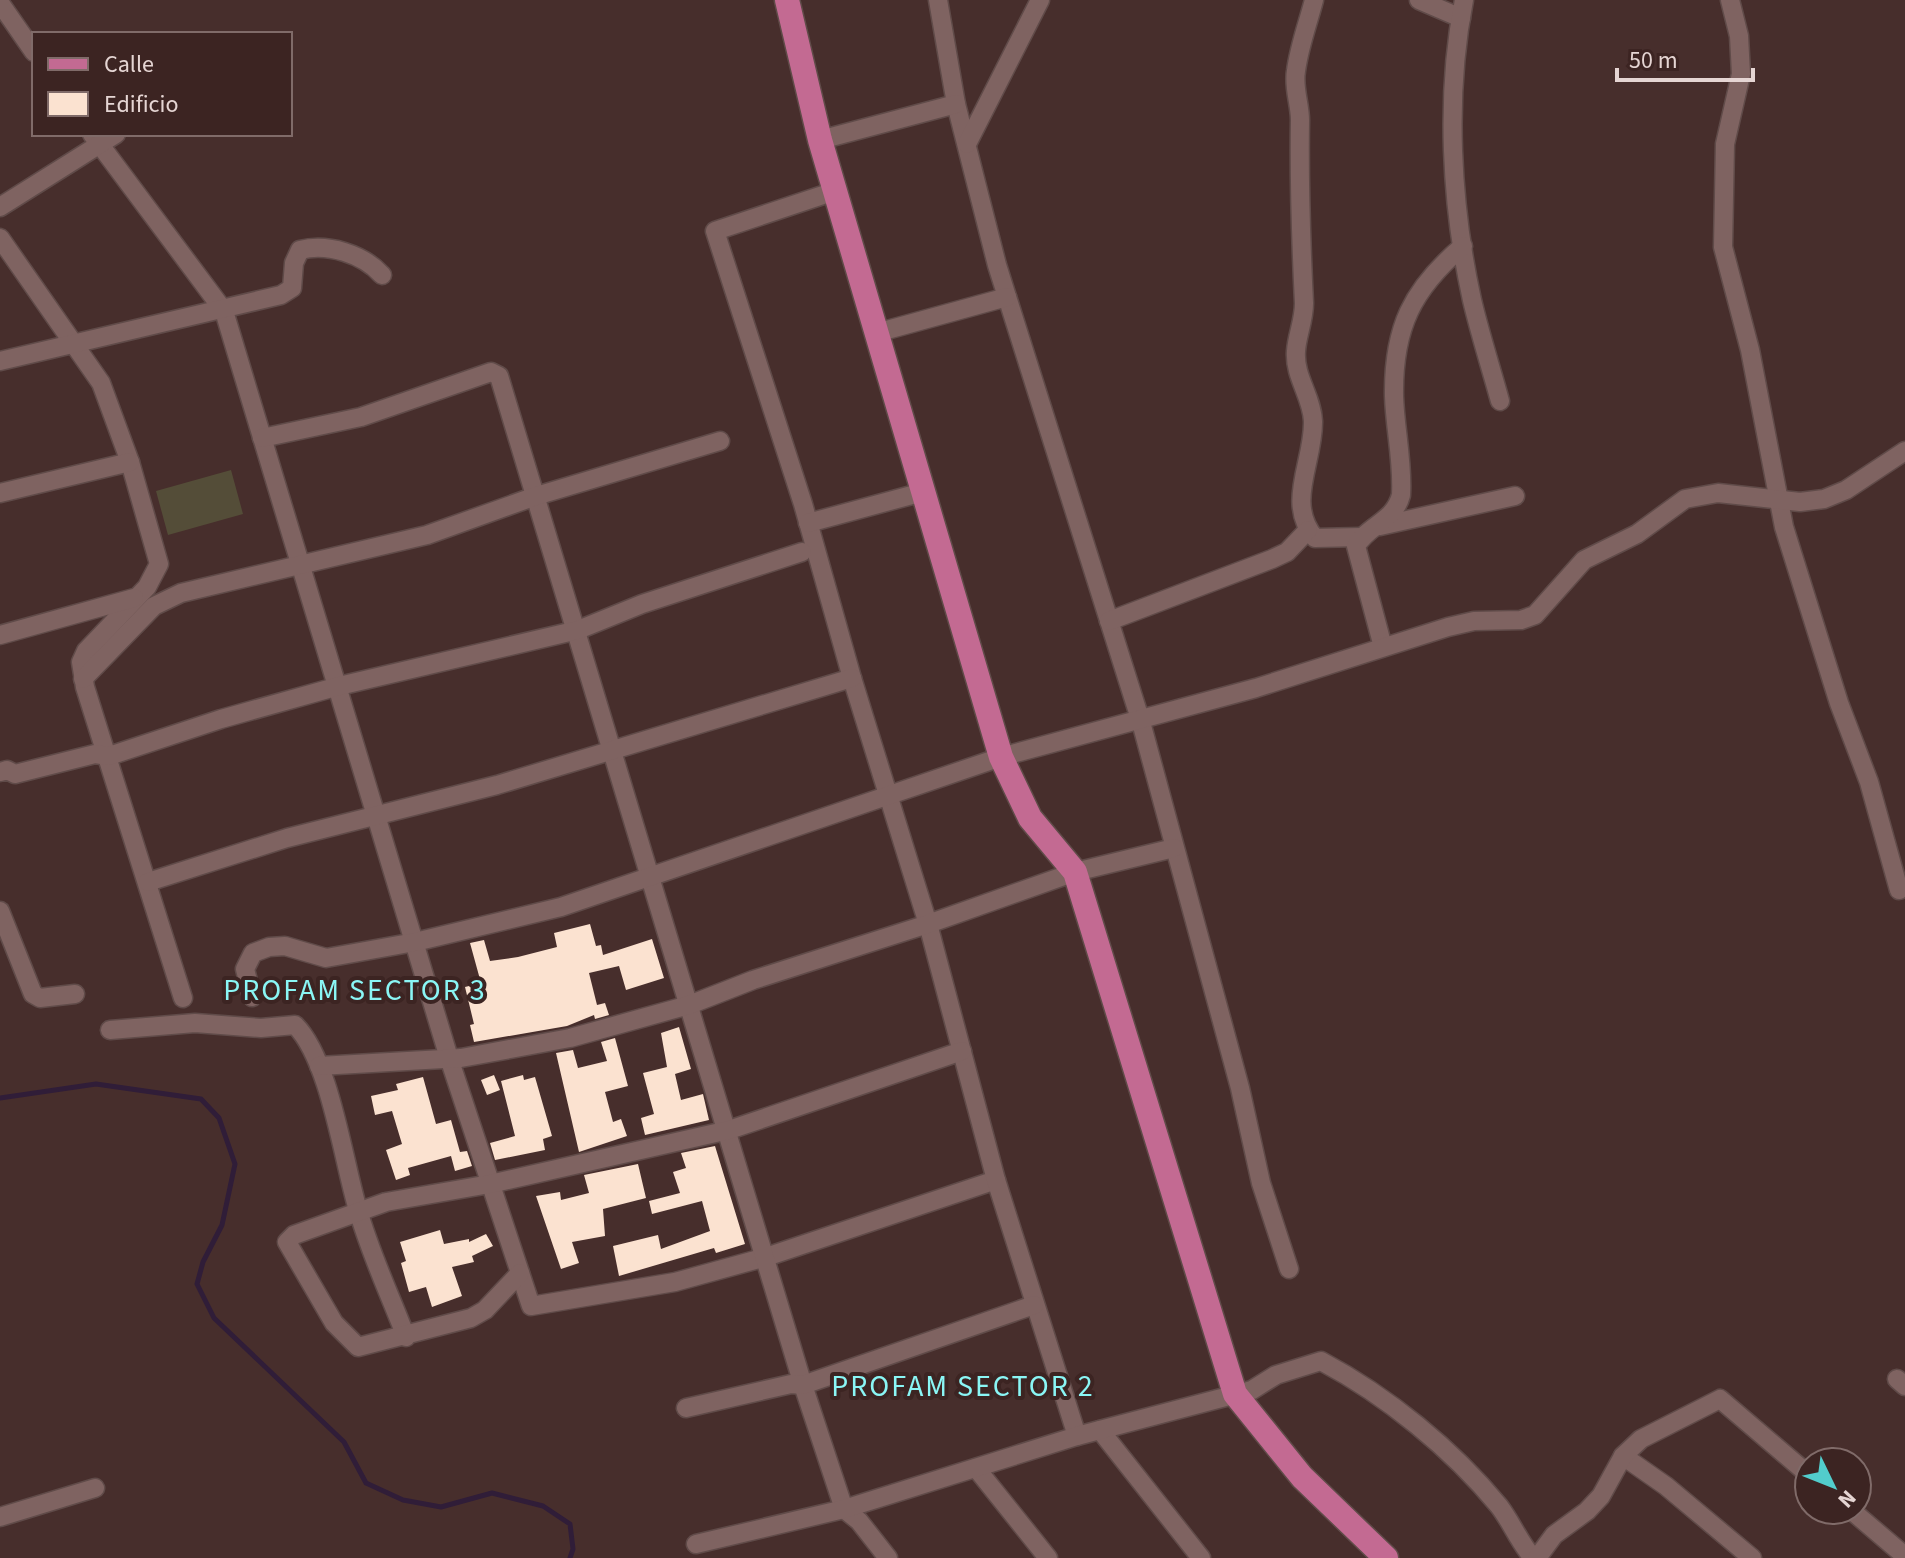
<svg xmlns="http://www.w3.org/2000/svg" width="1905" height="1558" font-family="'Source Sans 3',sans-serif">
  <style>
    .grass { fill: #544d38 }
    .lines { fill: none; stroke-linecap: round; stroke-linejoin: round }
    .stream { stroke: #301d38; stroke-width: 5 }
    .building { fill: #fbe2d0 }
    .minor-casing { stroke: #604b49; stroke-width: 21 }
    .major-casing { stroke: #604b49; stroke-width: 27 }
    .minor { stroke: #7f6361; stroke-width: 18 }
    .major { stroke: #c36a92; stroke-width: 24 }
    .labels { text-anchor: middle; stroke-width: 8; stroke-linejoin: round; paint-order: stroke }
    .neighbourhood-label { font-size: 30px; letter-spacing: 2px; fill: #8af6f5; stroke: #3c2422 }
  </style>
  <rect width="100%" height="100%" fill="#472e2c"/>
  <path class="grass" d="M231,470L243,514L168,535L156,491Z"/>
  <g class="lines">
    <path class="stream" d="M0,1098L96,1084L201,1099L219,1118L235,1164L222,1225L203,1262L197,1284L214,1318L344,1442L366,1483L403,1500L441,1507L492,1493L543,1506L570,1524L573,1549L570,1558"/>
  </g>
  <g class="building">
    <path d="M590,924L596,946L601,945L603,955L652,939L664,978L626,990L619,966L589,973L597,1005L605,1003L609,1015L595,1019L594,1015L567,1026L474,1042L470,1025L474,1024L465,987L481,983L470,943L484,940L490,961L518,957L557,947L554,933Z"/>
    <path d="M679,1027L691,1069L675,1074L681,1100L703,1094L709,1120L645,1135L641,1118L654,1114L643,1073L667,1067L661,1033Z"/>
    <path d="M615,1038L628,1086L605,1092L613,1122L621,1119L627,1136L579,1152L556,1053L573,1050L578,1068L607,1061L601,1042Z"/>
    <path d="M494,1075L500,1090L487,1095L481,1080Z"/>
    <path d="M523,1075L524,1080L535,1077L552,1136L543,1139L545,1150L495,1160L490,1143L515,1136L501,1081Z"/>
    <path d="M423,1077L436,1124L451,1120L460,1152L467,1151L472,1166L455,1171L451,1156L408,1168L410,1175L396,1180L386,1150L402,1144L392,1111L375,1115L371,1096L398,1090L396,1084Z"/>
    <path d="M715,1146L745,1244L716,1253L714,1248L619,1276L613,1246L658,1235L661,1249L710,1231L702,1201L652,1214L649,1201L680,1193L673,1172L686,1168L681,1153Z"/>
    <path d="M638,1164L646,1198L603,1209L605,1236L572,1242L579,1263L561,1269L536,1196L560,1192L561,1200L589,1193L584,1175Z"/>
    <path d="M440,1230L444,1244L469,1239V1242L486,1234L493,1246L472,1256L474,1262L452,1267L462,1296L432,1307L426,1287L409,1292L401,1263L406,1261L400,1242Z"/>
  </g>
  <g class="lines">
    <defs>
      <g id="minor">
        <path d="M938,0L956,104L997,265L1141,722L1240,1088L1261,1183L1289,1269"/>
        <path d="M1314,0C1308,23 1299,47 1296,71C1293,87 1300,104 1300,120C1299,181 1301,242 1304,303C1304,321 1297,335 1296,351C1294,377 1312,396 1313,421C1314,462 1285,503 1315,538L1361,537"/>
        <path d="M1419,0L1461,18"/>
        <path d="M1464,0C1445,96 1451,205 1472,300C1480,334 1491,368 1500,401"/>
        <path d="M1730,0L1739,36L1741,74L1725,144L1723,247L1750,350L1784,527L1839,703L1869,782L1899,890"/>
        <path d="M0,3L34,52"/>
        <path d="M92,134L224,311L449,1058L531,1306L675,1282L766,1257L996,1180"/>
        <path d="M820,140L956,104"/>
        <path d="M967,144L1040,0"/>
        <path d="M835,191L715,231L803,504L852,678L928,924L996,1180L1077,1436"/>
        <path d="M0,207L116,134"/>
        <path d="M0,238L101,383L130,462L159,564L147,587L86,651L81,662L85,687L183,998"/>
        <path d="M876,333L1007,297"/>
        <path d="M0,361L281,295L292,288L294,263L300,250C328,243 363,254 382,275"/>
        <path d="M262,438L361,417L491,372L499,376L803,1385L844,1509L859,1521L888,1558"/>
        <path d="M0,493L130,462"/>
        <path d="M808,523L923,492"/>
        <path d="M1380,526L1515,496"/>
        <path d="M1109,621L1272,559L1287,552L1308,530"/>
        <path d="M0,635L134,598"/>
        <path d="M1383,647L1356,546C1369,524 1394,522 1401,495C1403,461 1395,429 1394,396C1393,328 1412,289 1463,246"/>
        <path d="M83,679L154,606L181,593L427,535L536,496L720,441"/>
        <path d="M0,772L7,770L15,774L95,754L109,756L221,719L339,686L578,630L642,604L802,552"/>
        <path d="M148,882L287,838L497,785L852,678"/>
        <path d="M0,911L33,994L40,998L75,994"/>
        <path d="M252,997L245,969L253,953L269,947L285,946L326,958L415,942L561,907L1001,757L1256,688L1448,627L1474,621L1521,620L1535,615L1584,560L1637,534L1685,499L1718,493L1800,502L1824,499L1846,490L1905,451"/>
        <path d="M110,1030L195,1023L261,1028L295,1025C330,1060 343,1160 358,1210C370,1253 390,1295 406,1337"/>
        <path d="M319,1066L461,1058L570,1038L689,1005L753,980L928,924L1075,872L1174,848"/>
        <path d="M520,1273L485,1310L471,1318L358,1347L334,1323L287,1242L294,1235L386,1202L490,1184L729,1130L962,1051"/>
        <path d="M1897,1379L1905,1386"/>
        <path d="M686,1408L791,1384L803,1385L1034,1305"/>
        <path d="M1100,1430L1201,1558"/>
        <path d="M1623,1456L1666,1486L1752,1558"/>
        <path d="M976,1468L1048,1558"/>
        <path d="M1851,1510L1905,1556"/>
        <path d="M0,1517L95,1488"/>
        <path d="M696,1544L844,1509L1077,1436L1252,1390L1276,1375L1321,1361C1387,1396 1452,1449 1499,1506C1512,1523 1519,1542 1533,1558"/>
        <path d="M1537,1558L1554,1535L1587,1511L1601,1496L1623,1456L1641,1439L1720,1399L1809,1475"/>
      </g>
      <path id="major" d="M787,0L820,140L1001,757L1030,818L1075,872L1235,1394L1302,1477L1386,1558"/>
    </defs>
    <use href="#minor" class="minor-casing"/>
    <use href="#major" class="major-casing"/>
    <use href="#minor" class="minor"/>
    <use href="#major" class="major"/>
  </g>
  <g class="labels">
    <g class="neighbourhood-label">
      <text x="355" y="1000">PROFAM SECTOR 3</text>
      <text x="963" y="1396">PROFAM SECTOR 2</text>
    </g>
  </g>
  <rect x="32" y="32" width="260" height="104" fill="#3c2422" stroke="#806b69" stroke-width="2"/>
  <rect x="48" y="58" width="40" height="12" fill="#c36a92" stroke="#806b69" stroke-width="2"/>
  <text x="104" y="72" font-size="24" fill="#e5d5d3">Calle</text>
  <rect x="48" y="92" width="40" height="24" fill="#fbe2d0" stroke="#806b69" stroke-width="2"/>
  <text x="104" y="112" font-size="24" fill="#e5d5d3">Edificio</text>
  <g transform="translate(1833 1486) rotate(133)"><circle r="38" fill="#3c2422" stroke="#806b69" stroke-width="2"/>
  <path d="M0-6L14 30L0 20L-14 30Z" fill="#52cdcc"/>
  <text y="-12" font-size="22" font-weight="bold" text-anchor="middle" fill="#e5d5d3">N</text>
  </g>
  <path d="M1617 68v12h136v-12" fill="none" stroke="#e5d5d3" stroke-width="4"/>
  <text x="1629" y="68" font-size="24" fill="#e5d5d3" stroke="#3c2422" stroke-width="6" paint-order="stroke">50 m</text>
</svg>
